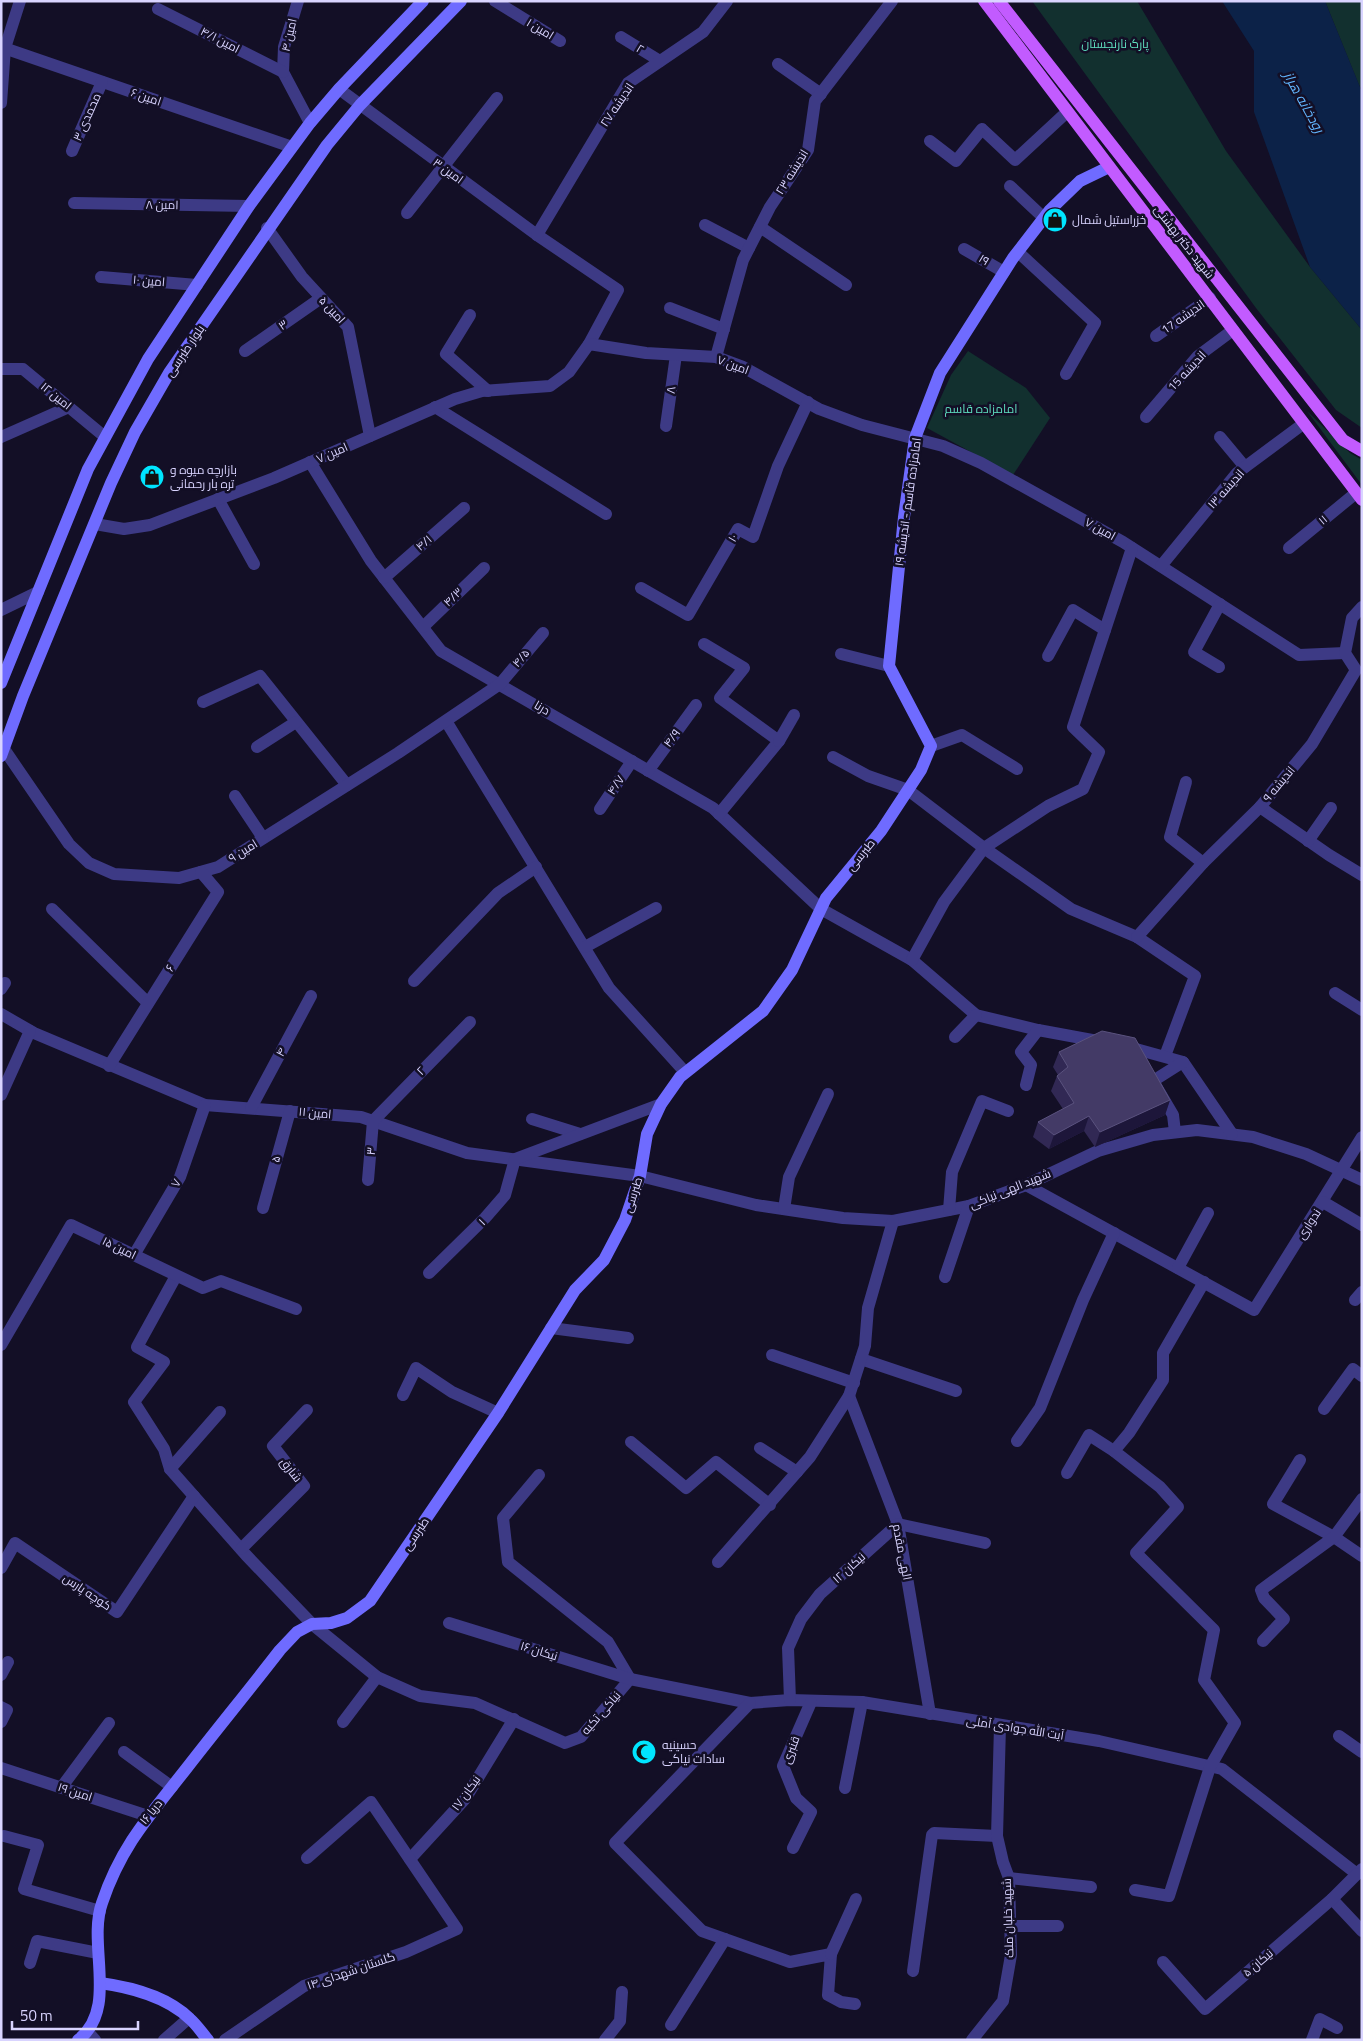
<svg xmlns="http://www.w3.org/2000/svg" width="1363" height="2041" font-family="'Titillium Web',Cairo,sans-serif">
  <style>
    .green { fill: #12302f }
    .water { fill: #0c2248 }
    .lines { fill: none; stroke-linecap: round; stroke-linejoin: round }
    .street { stroke: #3d3a85; stroke-width: 12 }
    .secondary { stroke: #6f6bff; stroke-width: 12 }
    .primary { stroke: #c25bff; stroke-width: 12 }
    .wall { fill: #312854 }
    .shaded-wall { fill: #1d163a }
    .building { fill: #433a66; stroke: #5a527e }
    .labels { text-anchor: middle; stroke-width: 5; stroke-linejoin: round; paint-order: stroke }
    .street-label { font-size: 12px; fill: #d9d4ff; stroke: #130f26 }
    .park-label { font-size: 12px; fill: #5fe0c0; stroke: #130f26 }
    .poi-label { font-size: 12px; fill: #d9d4ff; stroke: #130f26; text-anchor: start }
    .water-label { font-size: 14px; font-style: italic; fill: #62b6ff; stroke: #130f26 }
  </style>
  <rect width="100%" height="100%" fill="#130f26"/>
  <g class="green">
    <path d="M1032,1H1137L1226,151L1310,267L1362,330V428L1336,410L1256,308Z"/>
    <path d="M1325,1H1362V90L1359,85Z"/>
    <path d="M968,351L1026,388L1050,418L1013,475L927,428L951,375Z"/>
    <path d="M1307,411L1350,453L1362,460V485Z"/>
  </g>
  <path class="water" d="M1222,1H1325L1362,92V330L1310,267L1254,112V51Z"/>
  <g class="lines">
    <g class="street">
      <path d="M298,1L284,47L283,72L310,123"/>
      <path d="M495,1L560,41"/>
      <path d="M158,9L283,72"/>
      <path d="M621,37L660,61"/>
      <path d="M1,47L292,147"/>
      <path d="M778,64L821,94"/>
      <path d="M339,89L537,235L618,290L589,344"/>
      <path d="M1,103L5,48L20,1"/>
      <path d="M930,141L956,161L982,129L1015,160L1067,112"/>
      <path d="M72,151L102,82"/>
      <path d="M1010,186L1044,218"/>
      <path d="M74,203L249,206"/>
      <path d="M407,213L497,98"/>
      <path d="M705,225L749,248"/>
      <path d="M760,227L846,285"/>
      <path d="M267,228L302,277L348,327L370,436"/>
      <path d="M537,235L628,83L703,32L727,1"/>
      <path d="M964,249L1004,272"/>
      <path d="M1018,252L1095,323L1066,374"/>
      <path d="M101,277L197,285"/>
      <path d="M670,308L724,329"/>
      <path d="M470,315L446,354L488,391"/>
      <path d="M1156,336L1210,298"/>
      <path d="M245,351L321,298"/>
      <path d="M716,357L743,260L770,207L808,150L815,101L892,1"/>
      <path d="M1,369H23L105,437"/>
      <path d="M435,407L606,514"/>
      <path d="M1146,417L1198,356L1233,330"/>
      <path d="M666,426L676,355"/>
      <path d="M1,437L69,407"/>
      <path d="M1220,437L1245,467"/>
      <path d="M310,462L371,561L441,651L713,808L821,909L912,960L976,1015L1038,1030L1103,1042"/>
      <path d="M218,499L254,564"/>
      <path d="M95,524L124,529L150,525L274,478L455,399L482,391L550,386L569,372L589,344L646,353L716,357L743,367L819,409L862,425L943,446L981,463L1123,542L1299,655L1345,653"/>
      <path d="M1289,548L1356,493"/>
      <path d="M1161,566L1237,473L1303,424"/>
      <path d="M384,578L464,508"/>
      <path d="M641,588L688,615L738,529L753,537L778,466L808,402"/>
      <path d="M1,610L38,592"/>
      <path d="M423,627L484,568"/>
      <path d="M704,644L744,668L720,698L779,741L719,814"/>
      <path d="M841,654L889,666"/>
      <path d="M1048,656L1073,610L1105,630"/>
      <path d="M1219,667L1194,652L1220,604"/>
      <path d="M203,702L260,676L347,785"/>
      <path d="M446,721L609,988L685,1072"/>
      <path d="M779,741L794,715"/>
      <path d="M931,746L962,735L1017,769"/>
      <path d="M257,747L296,722"/>
      <path d="M4,749L69,844L89,863L114,874L179,878L218,867L398,753L500,684L543,633"/>
      <path d="M833,757L868,776L908,790L984,848L1071,909L1137,937L1195,976L1165,1056"/>
      <path d="M648,771L696,705"/>
      <path d="M1186,782L1170,837L1203,863"/>
      <path d="M235,796L263,838"/>
      <path d="M1260,807L1329,855L1362,875"/>
      <path d="M600,809L632,761"/>
      <path d="M1308,841L1331,808"/>
      <path d="M52,909L148,1003"/>
      <path d="M1137,937L1203,863L1260,807L1312,744L1356,670L1345,653L1352,618L1362,607"/>
      <path d="M585,947L656,908"/>
      <path d="M912,960L944,902L984,848L1048,806L1083,789L1099,752L1073,727L1132,548"/>
      <path d="M414,981L498,893L536,867"/>
      <path d="M1,989L5,983"/>
      <path d="M1335,993L1362,1010"/>
      <path d="M1,1014L34,1033L205,1105L361,1117L467,1153L640,1176L756,1205L843,1218L893,1221L969,1206L1026,1185L1098,1151L1153,1135L1197,1130L1253,1137L1306,1154L1362,1180"/>
      <path d="M955,1037L976,1015"/>
      <path d="M1125,1046L1183,1062L1232,1134"/>
      <path d="M109,1066L218,892L201,872"/>
      <path d="M1026,1085L1031,1065L1021,1052L1038,1030"/>
      <path d="M1,1095L30,1031"/>
      <path d="M251,1108L311,996"/>
      <path d="M532,1119L580,1134"/>
      <path d="M1175,1132L1173,1115L1153,1081L1183,1062"/>
      <path d="M368,1180L373,1121L470,1022"/>
      <path d="M1026,1185L1254,1310L1362,1137"/>
      <path d="M1323,1202L1362,1225"/>
      <path d="M263,1208L290,1111"/>
      <path d="M784,1209L789,1177L828,1094"/>
      <path d="M949,1210L952,1172L982,1101L1008,1111"/>
      <path d="M134,1255L180,1177L205,1105"/>
      <path d="M1178,1268L1208,1213"/>
      <path d="M429,1273L485,1218L505,1195L515,1159L661,1104"/>
      <path d="M176,1276L137,1347L164,1362L134,1402L164,1449L170,1469L246,1555L312,1624L377,1677L420,1696L475,1703L565,1743L581,1737L630,1679"/>
      <path d="M945,1277L969,1206"/>
      <path d="M1355,1300L1362,1292"/>
      <path d="M551,1328L628,1338"/>
      <path d="M1,1345L71,1225L203,1288L221,1281L296,1309"/>
      <path d="M772,1355L854,1383"/>
      <path d="M861,1359L956,1391"/>
      <path d="M403,1395L416,1368L452,1392L498,1413"/>
      <path d="M849,1396L898,1524L930,1714"/>
      <path d="M1324,1409L1353,1369L1362,1376"/>
      <path d="M1017,1441L1040,1408L1083,1300L1114,1233"/>
      <path d="M631,1442L686,1488L716,1462L770,1505"/>
      <path d="M760,1448L797,1472"/>
      <path d="M1300,1460L1273,1504L1334,1537L1362,1556"/>
      <path d="M170,1469L220,1412"/>
      <path d="M1067,1473L1089,1435L1114,1451"/>
      <path d="M539,1475L503,1518L508,1562L608,1642L630,1679"/>
      <path d="M241,1549L304,1486L273,1446L307,1410"/>
      <path d="M718,1562L810,1457L849,1396L865,1346L868,1308L893,1221"/>
      <path d="M1,1568L15,1543L117,1612L194,1496"/>
      <path d="M449,1623L630,1679L750,1703L790,1700L862,1702L1099,1741L1222,1769L1357,1874L1362,1869"/>
      <path d="M1263,1641L1284,1619L1264,1598L1261,1590L1334,1537L1362,1499"/>
      <path d="M1,1675L8,1662"/>
      <path d="M790,1700L788,1648L801,1619L820,1594L898,1524L985,1543"/>
      <path d="M750,1703L615,1843L702,1931L790,1962L831,1954L828,1995L841,2002L855,2004"/>
      <path d="M1,1707L7,1710L1,1722"/>
      <path d="M343,1722L377,1677"/>
      <path d="M1339,1736L1362,1752"/>
      <path d="M124,1752L172,1787"/>
      <path d="M1,1768L148,1816"/>
      <path d="M61,1788L109,1723"/>
      <path d="M845,1788L862,1702"/>
      <path d="M4,1836L38,1845L24,1889L100,1911"/>
      <path d="M793,1848L811,1812L796,1798L783,1766L811,1702"/>
      <path d="M410,1859L465,1799L514,1719"/>
      <path d="M1009,1878L1091,1887"/>
      <path d="M1135,1890L1169,1896L1210,1767L1235,1723L1204,1680L1214,1630L1136,1553L1178,1507L1160,1487L1114,1451L1129,1433L1163,1380V1353L1204,1282"/>
      <path d="M1332,1899L1362,1931"/>
      <path d="M1010,1926H1058"/>
      <path d="M831,1954L856,1899"/>
      <path d="M1163,1962L1205,2009L1332,1899L1357,1874"/>
      <path d="M30,1963L37,1941L98,1953"/>
      <path d="M913,1971L932,1835L934,1833L997,1836"/>
      <path d="M671,2025L725,1939"/>
      <path d="M88,2032L95,2040"/>
      <path d="M164,2040L189,2018"/>
      <path d="M225,2040L304,1986L406,1952L457,1929L371,1802L307,1858"/>
      <path d="M605,2040L620,2021L622,1992"/>
      <path d="M972,2040L1003,2001L1011,1955L1009,1878L1003,1862L997,1836L1000,1726"/>
      <path d="M1312,2040L1320,2019L1337,2028"/>
    </g>
    <g class="secondary">
      <path d="M1,683L88,469L148,359L249,206L310,123L339,89L423,1"/>
      <path d="M1,756L23,696L111,483L135,432L169,373L327,145L360,105L461,1"/>
      <path d="M100,1983C130,1987 168,1997 190,2019C197,2025 202,2033 208,2040"/>
      <path d="M78,2040C119,2009 87,1945 102,1903C121,1846 150,1815 186,1769C217,1729 249,1690 280,1650L297,1632L312,1624L331,1623L347,1618L370,1601L498,1413L575,1290L604,1260L625,1220L640,1176L647,1134L661,1104L680,1077L763,1011L792,970L826,898L881,831L921,770L931,746L889,666L904,517L915,438L940,373L1013,258L1050,210L1080,181L1109,167"/>
    </g>
    <g class="primary">
      <path d="M984,1L1362,500"/>
      <path d="M999,1L1343,440L1362,451"/>
    </g>
  </g>
  <path class="wall" d="M1059,1052L1170,1100L1165,1115L1095,1147L1084,1131L1049,1149L1033,1137L1038,1122L1063,1109L1051,1091L1057,1076L1058,1075L1053,1067Z"/>
  <g class="shaded-wall">
    <path d="M1170,1100L1165,1115L1095,1147L1100,1132Z"/>
    <path d="M1089,1116L1084,1131L1049,1149L1054,1135Z"/>
  </g>
  <path class="building" d="M1102,1031L1135,1038L1170,1100L1100,1132L1089,1116L1054,1135L1038,1122L1074,1103L1057,1076L1068,1067L1059,1052Z"/>
  <defs>
    <symbol id="shop-disc" viewBox="-11 -11 22 22"><circle r="9.5" fill="#00e5ff" stroke="#130f26"/><path d="M-5-2.5h2.3a2.7 3.5 0 0 1 5.4 0H5L5.5 6h-11ZM-1.5-2.5h3a1.5 2.3 0 0 0-3 0Z" fill="#111"/></symbol>
    <symbol id="mosque-disc" viewBox="-11 -11 22 22"><circle r="9.5" fill="#00e5ff" stroke="#130f26"/><path d="M3.5-4.9A6 6 0 1 0 3.5 4.9A5 5 0 1 1 3.5-4.9Z" fill="#111"/></symbol>
  </defs>
  <g fill-rule="evenodd">
    <use href="#shop-disc" x="1041" y="206" width="28" height="28"/>
    <use href="#shop-disc" x="138" y="463" width="28" height="28"/>
    <use href="#mosque-disc" x="630" y="1738" width="28" height="28"/>
  </g>
  <g class="labels">
    <g class="street-label">
      <text transform="translate(540 29) rotate(31)" y="4">امین ۱</text>
      <text transform="translate(289 35) rotate(-77)" y="4">امین ۴</text>
      <text transform="translate(220 40) rotate(27)" y="4">امین ۴/۱</text>
      <text transform="translate(640 49) rotate(31)" y="4">۲</text>
      <text transform="translate(146 97) rotate(19)" y="4">امین ۶</text>
      <text transform="translate(617 105) rotate(-56)" y="4">اندیشه ۲۷</text>
      <text transform="translate(87 117) rotate(-66)" y="4">محمدی ۳</text>
      <text transform="translate(448 171) rotate(36)" y="4">امین ۳</text>
      <text transform="translate(792 172) rotate(-58)" y="4">اندیشه ۲۳</text>
      <text transform="translate(162 205) rotate(1)" y="4">امین ۸</text>
      <text transform="translate(1184 242) rotate(52)" y="4">شهید دکتر بهشتی</text>
      <text transform="translate(984 260) rotate(31)" y="4">۱۹</text>
      <text transform="translate(149 281) rotate(5)" y="4">امین ۱۰</text>
      <text transform="translate(332 310) rotate(47)" y="4">امین ۵</text>
      <text transform="translate(1183 317) rotate(-35)" y="4">اندیشه 17</text>
      <text transform="translate(283 325) rotate(-35)" y="4">۳</text>
      <text transform="translate(185 351) rotate(-56)" y="4">بلوار طبرسی</text>
      <text transform="translate(733 365) rotate(20)" y="4">امین ۷</text>
      <text transform="translate(1187 371) rotate(-47)" y="4">اندیشه 15</text>
      <text transform="translate(671 390) rotate(-82)" y="4">۸</text>
      <text transform="translate(56 396) rotate(39)" y="4">امین ۱۲</text>
      <text transform="translate(332 453) rotate(-24)" y="4">امین ۷</text>
      <text transform="translate(1226 489) rotate(-48)" y="4">اندیشه ۱۳</text>
      <text transform="translate(908 502) rotate(-82)" y="4">امامزاده قاسم - اندیشه ۱۹</text>
      <text transform="translate(1323 520) rotate(-40)" y="4">۱۱</text>
      <text transform="translate(1100 529) rotate(29)" y="4">امین ۷</text>
      <text transform="translate(733 538) rotate(-60)" y="4">۱۰</text>
      <text transform="translate(424 543) rotate(-41)" y="4">۴/۱</text>
      <text transform="translate(453 597) rotate(-44)" y="4">۴/۳</text>
      <text transform="translate(521 658) rotate(-50)" y="4">۴/۵</text>
      <text transform="translate(542 708) rotate(30)" y="4">درنا</text>
      <text transform="translate(672 738) rotate(-54)" y="4">۴/۹</text>
      <text transform="translate(1279 784) rotate(-50)" y="4">اندیشه ۹</text>
      <text transform="translate(616 785) rotate(-56)" y="4">۴/۷</text>
      <text transform="translate(243 851) rotate(-32)" y="4">امین ۹</text>
      <text transform="translate(861 855) rotate(-51)" y="4">طبرسی</text>
      <text transform="translate(170 968) rotate(-59)" y="4">۶</text>
      <text transform="translate(281 1052) rotate(-62)" y="4">۴</text>
      <text transform="translate(421 1071) rotate(-45)" y="4">۲</text>
      <text transform="translate(315 1113) rotate(5)" y="4">امین ۱۱</text>
      <text transform="translate(371 1151) rotate(-85)" y="4">۳</text>
      <text transform="translate(276 1159) rotate(-75)" y="4">۵</text>
      <text transform="translate(176 1183) rotate(-61)" y="4">۷</text>
      <text transform="translate(1010 1189) rotate(-22)" y="4">شهید الهی نیاکی</text>
      <text transform="translate(633 1195) rotate(-72)" y="4">طبرسی</text>
      <text transform="translate(482 1222) rotate(-45)" y="4">۱</text>
      <text transform="translate(1309 1224) rotate(-57)" y="4">ندواری</text>
      <text transform="translate(119 1248) rotate(26)" y="4">امین ۱۵</text>
      <text transform="translate(291 1470) rotate(52)" y="4">شارق</text>
      <text transform="translate(416 1534) rotate(-56)" y="4">طبرسی</text>
      <text transform="translate(902 1552) rotate(79)" y="4">الهی مقدم</text>
      <text transform="translate(849 1568) rotate(-42)" y="4">نیکان ۱۲</text>
      <text transform="translate(87 1592) rotate(34)" y="4">کوچه پارس</text>
      <text transform="translate(539 1651) rotate(17)" y="4">نیکان ۱۶</text>
      <text transform="translate(601 1713) rotate(-49)" y="4">نیاکی تکیه</text>
      <text transform="translate(1015 1728) rotate(9)" y="4">آیت الله جوادی آملی</text>
      <text transform="translate(791 1750) rotate(-70)" y="4">قنبری</text>
      <text transform="translate(75 1792) rotate(18)" y="4">امین ۱۹</text>
      <text transform="translate(466 1793) rotate(-54)" y="4">نیکان ۱۷</text>
      <text transform="translate(151 1812) rotate(-51)" y="4">دریا ۱۶</text>
      <text transform="translate(1008 1918) rotate(-92)" y="4">شهید خلبان ملک</text>
      <text transform="translate(1258 1963) rotate(-41)" y="4">نیکان ۵</text>
      <text transform="translate(351 1971) rotate(-19)" y="4">گلستان شهدای ۱۴</text>
    </g>
    <g class="park-label">
      <text x="1115" y="48">پارک نارنجستان</text>
      <text x="981" y="413">امامزاده قاسم</text>
    </g>
    <g class="poi-label">
      <text x="1072" y="224">خزراستیل شمال</text>
      <text x="170" y="474">بازارچه میوه و<tspan x="170" dy="14">تره بار رحمانی</tspan></text>
      <text x="662" y="1749">حسینیه<tspan x="662" dy="14">سادات نیاکی</tspan></text>
    </g>
    <g class="water-label">
      <text transform="translate(1304 102) rotate(61)" y="5">رودخانه هراز</text>
    </g>
  </g>
  <rect width="1363" height="2041" fill="none" stroke="#d9d4ff" stroke-width="5"/>
  <path d="M12 2021v8h126v-8" fill="none" stroke="#d9d4ff" stroke-width="2.5"/>
  <text x="20" y="2021" font-size="15" fill="#d9d4ff" stroke="#130f26" stroke-width="4" paint-order="stroke">50 m</text>
</svg>
